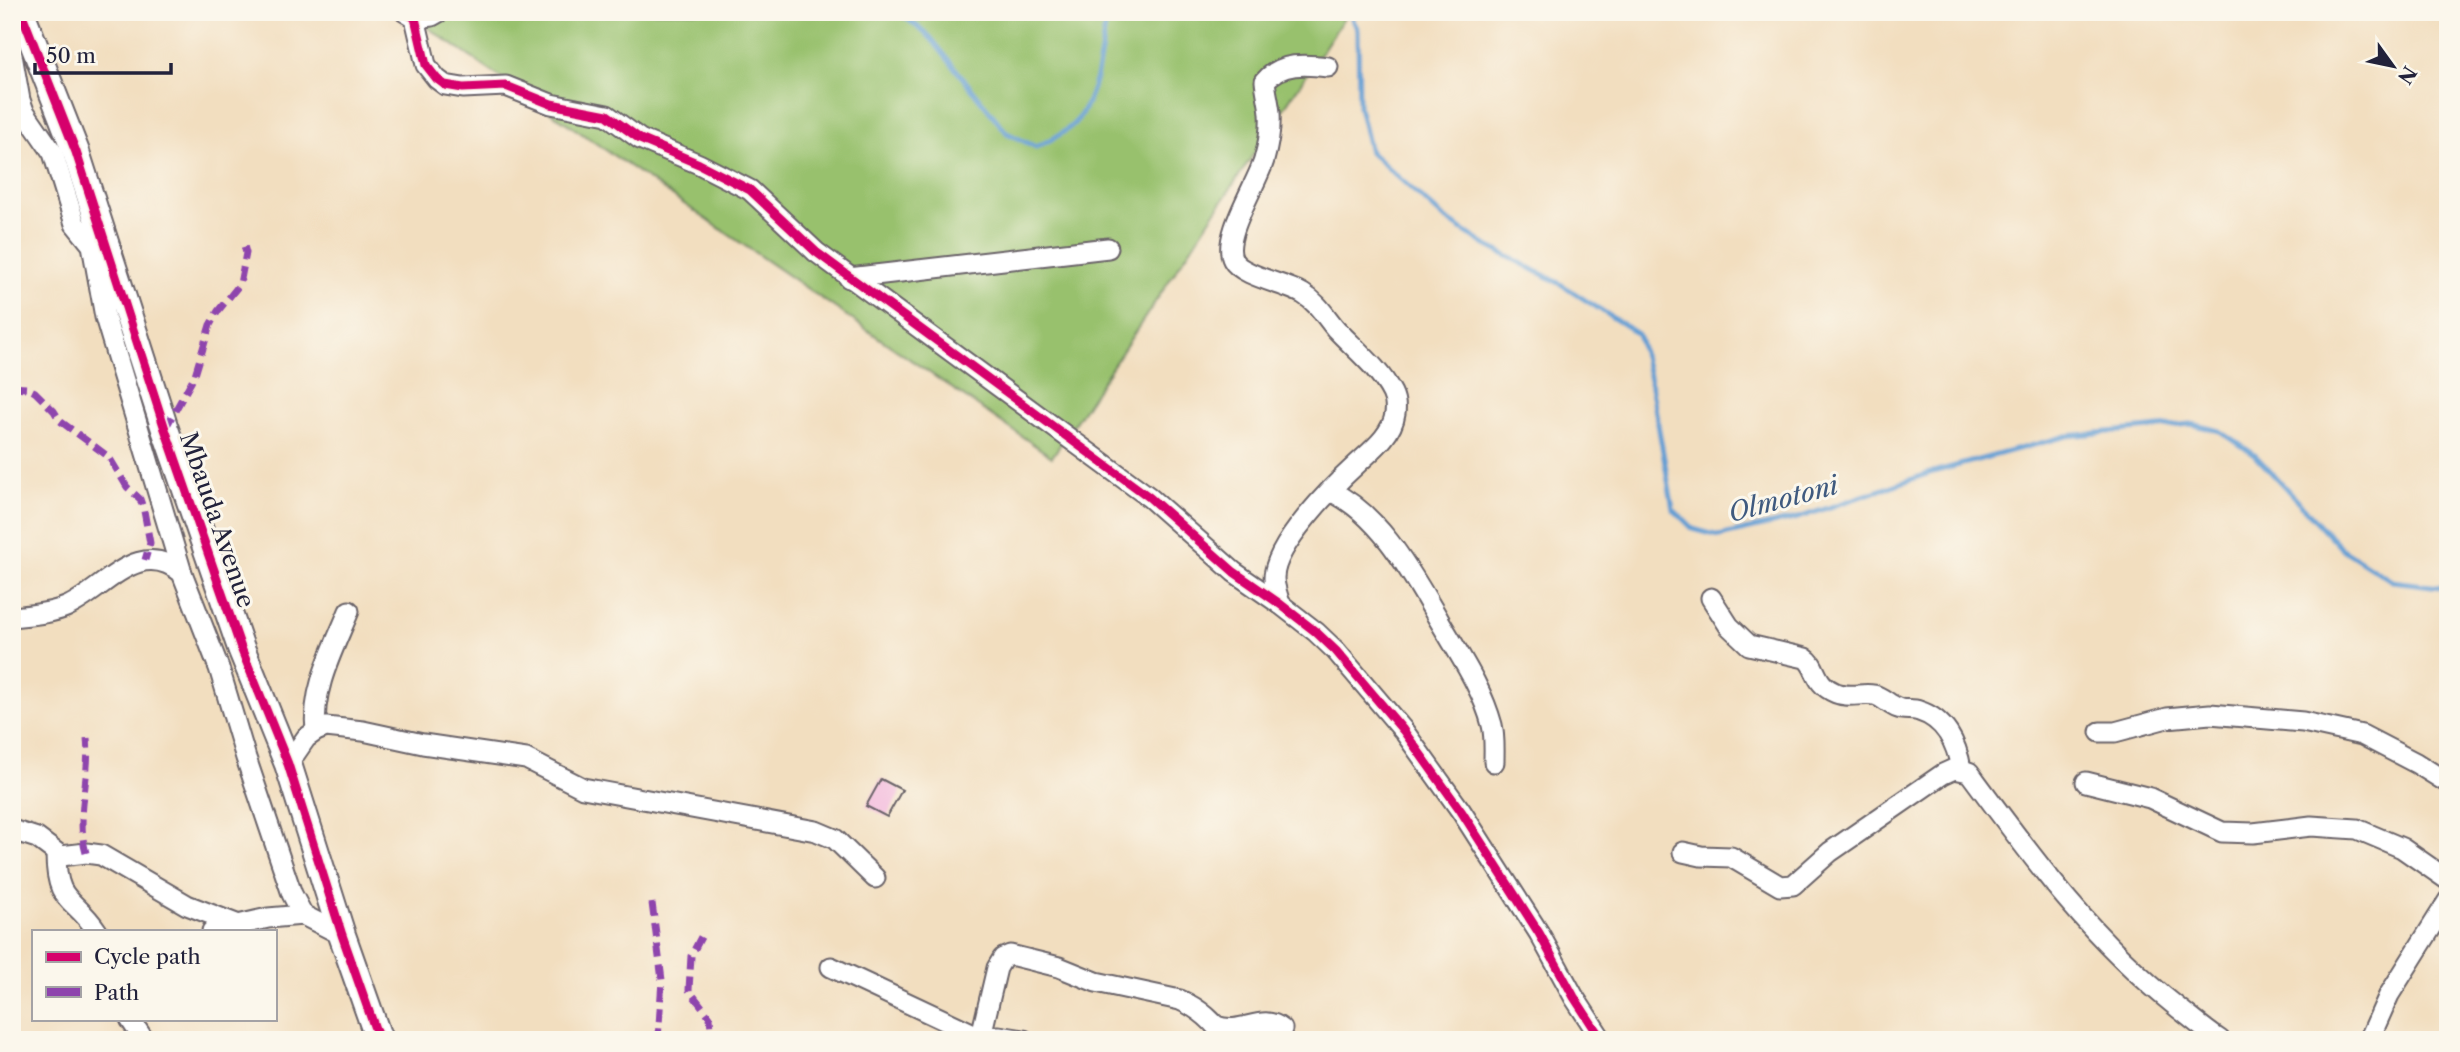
<svg xmlns="http://www.w3.org/2000/svg" width="2460" height="1052" font-family="'Libre Caslon Text',serif">
  <style>
    .green { fill: #98c16d; stroke: #5d7254; stroke-width: 2 }
    .lines { fill: none; stroke-linecap: round; stroke-linejoin: round }
    .stream { stroke: #639ed3; stroke-width: 5 }
    .building { fill: #f0a5d8 }
    .street-casing { stroke: #6b6469; stroke-width: 23 }
    .secondary-casing { stroke: #6b6469; stroke-width: 30 }
    .street { stroke: #fff; stroke-width: 19 }
    .secondary { stroke: #fff; stroke-width: 26 }
    .quiet { stroke: #8e44ad; stroke-width: 7; stroke-dasharray: 14 7; stroke-linecap: butt }
    .cycleway-casing { stroke: #fbf7ec; stroke-width: 13 }
    .cycleway { stroke: #d6006c; stroke-width: 9 }
    .labels { text-anchor: middle; stroke-width: 6; stroke-linejoin: round; paint-order: stroke }
    .street-label { font-size: 24px; fill: #22223b; stroke: #fbf7ec }
    .water-label { font-size: 26px; font-style: italic; fill: #3f5a7f; stroke: #fbf7ec }
  </style>
  <rect width="100%" height="100%" fill="#fbf7ec"/>
  <filter id="ink" filterUnits="userSpaceOnUse"><feTurbulence type="fractalNoise" baseFrequency=".0143" numOctaves="2"/><feDisplacementMap in="SourceGraphic" scale="14" xChannelSelector="R" yChannelSelector="G"/><feConvolveMatrix kernelMatrix="1 2 1 2 8 2 1 2 1" color-interpolation-filters="sRGB"/></filter>
  <filter id="wash" filterUnits="userSpaceOnUse"><feTurbulence type="fractalNoise" baseFrequency=".00686" numOctaves="4" result="noise"/><feDisplacementMap in="SourceGraphic" scale="28" xChannelSelector="R" yChannelSelector="G"/><feGaussianBlur stdDeviation="1.57" result="paint"/><feColorMatrix in="noise" values="0 0 0 0 0 0 0 0 0 0 0 0 0 0 0 0 0 1.4 0 .05"/><feComposite in="paint" operator="in"/></filter>
  <g filter="url(#wash)">
    <rect width="100%" height="100%" fill="#f2debf"/>
    <path class="green" d="M405,12H1348L1052,457Z"/>
    <g class="lines">
      <g class="stream">
        <path d="M896,12L904,16L930,37L1007,133L1036,147C1050,140 1068,132 1078,119C1099,89 1101,48 1107,12"/>
        <path d="M1349,12L1358,30L1359,107L1370,152L1444,218L1484,244L1559,283L1638,334L1650,379L1673,509L1693,529L1719,536L1798,518L1933,472L2067,436L2191,424L2220,431L2255,455L2342,549L2392,581L2448,588"/>
      </g>
    </g>
    <g id="blocks">
      <path class="building" d="M881,779L902,790L887,817L866,806Z"/>
    </g>
  </g>
  <g filter="url(#ink)">
    <use href="#blocks" fill-opacity="0" stroke="#6b6469" stroke-width="2"/>
    <g class="lines">
      <defs>
        <g id="street">
          <path d="M405,12L415,18L426,65L437,79L445,85L463,88L506,86L551,104L607,115L640,139L699,164L750,190L816,252L1149,497L1234,572L1280,604L1316,632L1336,651L1403,730L1461,811L1539,933L1574,997L1602,1040"/>
          <path d="M415,18L432,16L439,12"/>
          <path d="M12,55L20,100L24,111L53,153L75,224L92,245L105,317L182,573"/>
          <path d="M849,278L1108,248"/>
          <path d="M1330,491C1380,514 1412,574 1439,620C1458,653 1482,687 1492,725C1495,737 1494,750 1494,762"/>
          <path d="M1711,598L1729,626L1749,645L1805,658C1818,666 1813,684 1836,693C1848,698 1862,693 1874,695C1883,697 1889,705 1898,708C1904,711 1912,708 1919,711C1945,719 1957,744 1961,769"/>
          <path d="M1280,604C1278,596 1274,586 1274,578C1274,545 1333,486 1357,464C1372,450 1392,435 1395,414C1396,407 1395,399 1392,393C1380,369 1355,349 1336,329C1325,316 1318,303 1303,294C1287,284 1241,276 1233,260C1221,238 1257,184 1264,160C1268,146 1271,128 1270,113C1269,102 1266,92 1265,81C1281,62 1306,64 1328,67"/>
          <path d="M12,617C30,615 49,614 66,607C104,591 138,536 182,573L219,668L246,758L292,894L303,915L342,935"/>
          <path d="M316,731C311,690 334,648 349,611"/>
          <path d="M2100,732H2115L2167,718L2210,714L2303,722L2362,735L2416,763L2448,783"/>
          <path d="M288,764L306,738L316,731L326,727L363,731L423,744L526,759L583,788L816,831L835,839L875,878"/>
          <path d="M2086,782L2150,798L2222,832L2253,833L2311,826L2357,829L2402,848L2448,880"/>
          <path d="M12,830L37,838L61,856L86,853L101,855L187,905L239,925"/>
          <path d="M1683,852L1701,856L1731,857L1780,886L1793,885L1830,852L1943,774L1954,769L1969,772C2034,860 2091,939 2177,1007C2191,1018 2205,1030 2220,1040"/>
          <path d="M56,854C56,905 74,896 97,931"/>
          <path d="M212,931L268,918L303,915"/>
          <path d="M831,967L980,1037L999,1036L1024,1040"/>
          <path d="M130,1019L144,1040"/>
          <path d="M1216,1026C1243,1036 1262,1012 1282,1029L1277,1040"/>
          <path d="M980,1040L997,968L1003,958L1010,955L1059,967L1096,982L1180,1000C1198,1008 1216,1022 1225,1040"/>
          <path d="M2369,1040L2389,995L2448,901"/>
        </g>
        <path id="secondary" d="M21,12L76,152L165,429L241,648L288,764L342,935L379,1040"/>
      </defs>
      <use href="#street" class="street-casing"/>
      <use href="#secondary" class="secondary-casing"/>
      <use href="#street" class="street"/>
      <use href="#secondary" class="secondary"/>
      <g class="quiet">
        <path d="M12,387L27,388L35,392L54,411L60,421L109,457L127,487L140,499L144,511L150,543L145,560"/>
        <path d="M165,429L195,375L210,325L218,311L240,284L246,253L243,242"/>
        <path d="M86,853C75,815 91,776 87,738"/>
        <path d="M652,903L662,980L658,1040"/>
        <path d="M701,937L691,956L689,990L710,1017L712,1040"/>
      </g>
      <defs>
        <g id="cycleway">
          <path d="M21,12L76,152L165,429L241,648L288,764L342,935L379,1040"/>
          <path d="M405,12L415,18L426,65L437,79L445,85L463,88L506,86L551,104L607,115L640,139L699,164L750,190L816,252L1149,497L1234,572L1280,604L1316,632L1336,651L1403,730L1461,811L1539,933L1574,997L1602,1040"/>
        </g>
      </defs>
      <use href="#cycleway" class="cycleway-casing"/>
      <use href="#cycleway" class="cycleway"/>
    </g>
  </g>
  <g class="labels">
    <g class="street-label">
      <text transform="translate(217 520) rotate(71)" y="8">Mbauda Avenue</text>
    </g>
    <g class="water-label">
      <text transform="translate(1783 499) rotate(-15)" y="9">Olmotoni</text>
    </g>
  </g>
  <rect width="2460" height="1052" fill="none" stroke="#fbf7ec" stroke-width="42"/>
  <rect x="32" y="930" width="245" height="91" fill="#fbf7ec" stroke="#a4a2a5" stroke-width="2"/>
  <rect x="46" y="952" width="35" height="10" fill="#d6006c" stroke="#a4a2a5" stroke-width="2"/>
  <text x="94" y="964" font-size="21" fill="#22223b">Cycle path</text>
  <rect x="46" y="987" width="35" height="10" fill="#8e44ad" stroke="#a4a2a5" stroke-width="2"/>
  <text x="94" y="1000" font-size="21" fill="#22223b">Path</text>
  <g transform="translate(2393 66) rotate(123)" stroke="#fbf7ec" stroke-width="5" paint-order="stroke">
  <path d="M0-5L12 26L0 18L-12 26Z" fill="#22223b"/>
  <text y="-10" font-size="19" font-weight="bold" text-anchor="middle" fill="#22223b">N</text>
  </g>
  <path d="M35 63v10h136v-10" fill="none" stroke="#22223b" stroke-width="3.5"/>
  <text x="46" y="63" font-size="21" fill="#22223b" stroke="#fbf7ec" stroke-width="5" paint-order="stroke">50 m</text>
</svg>
